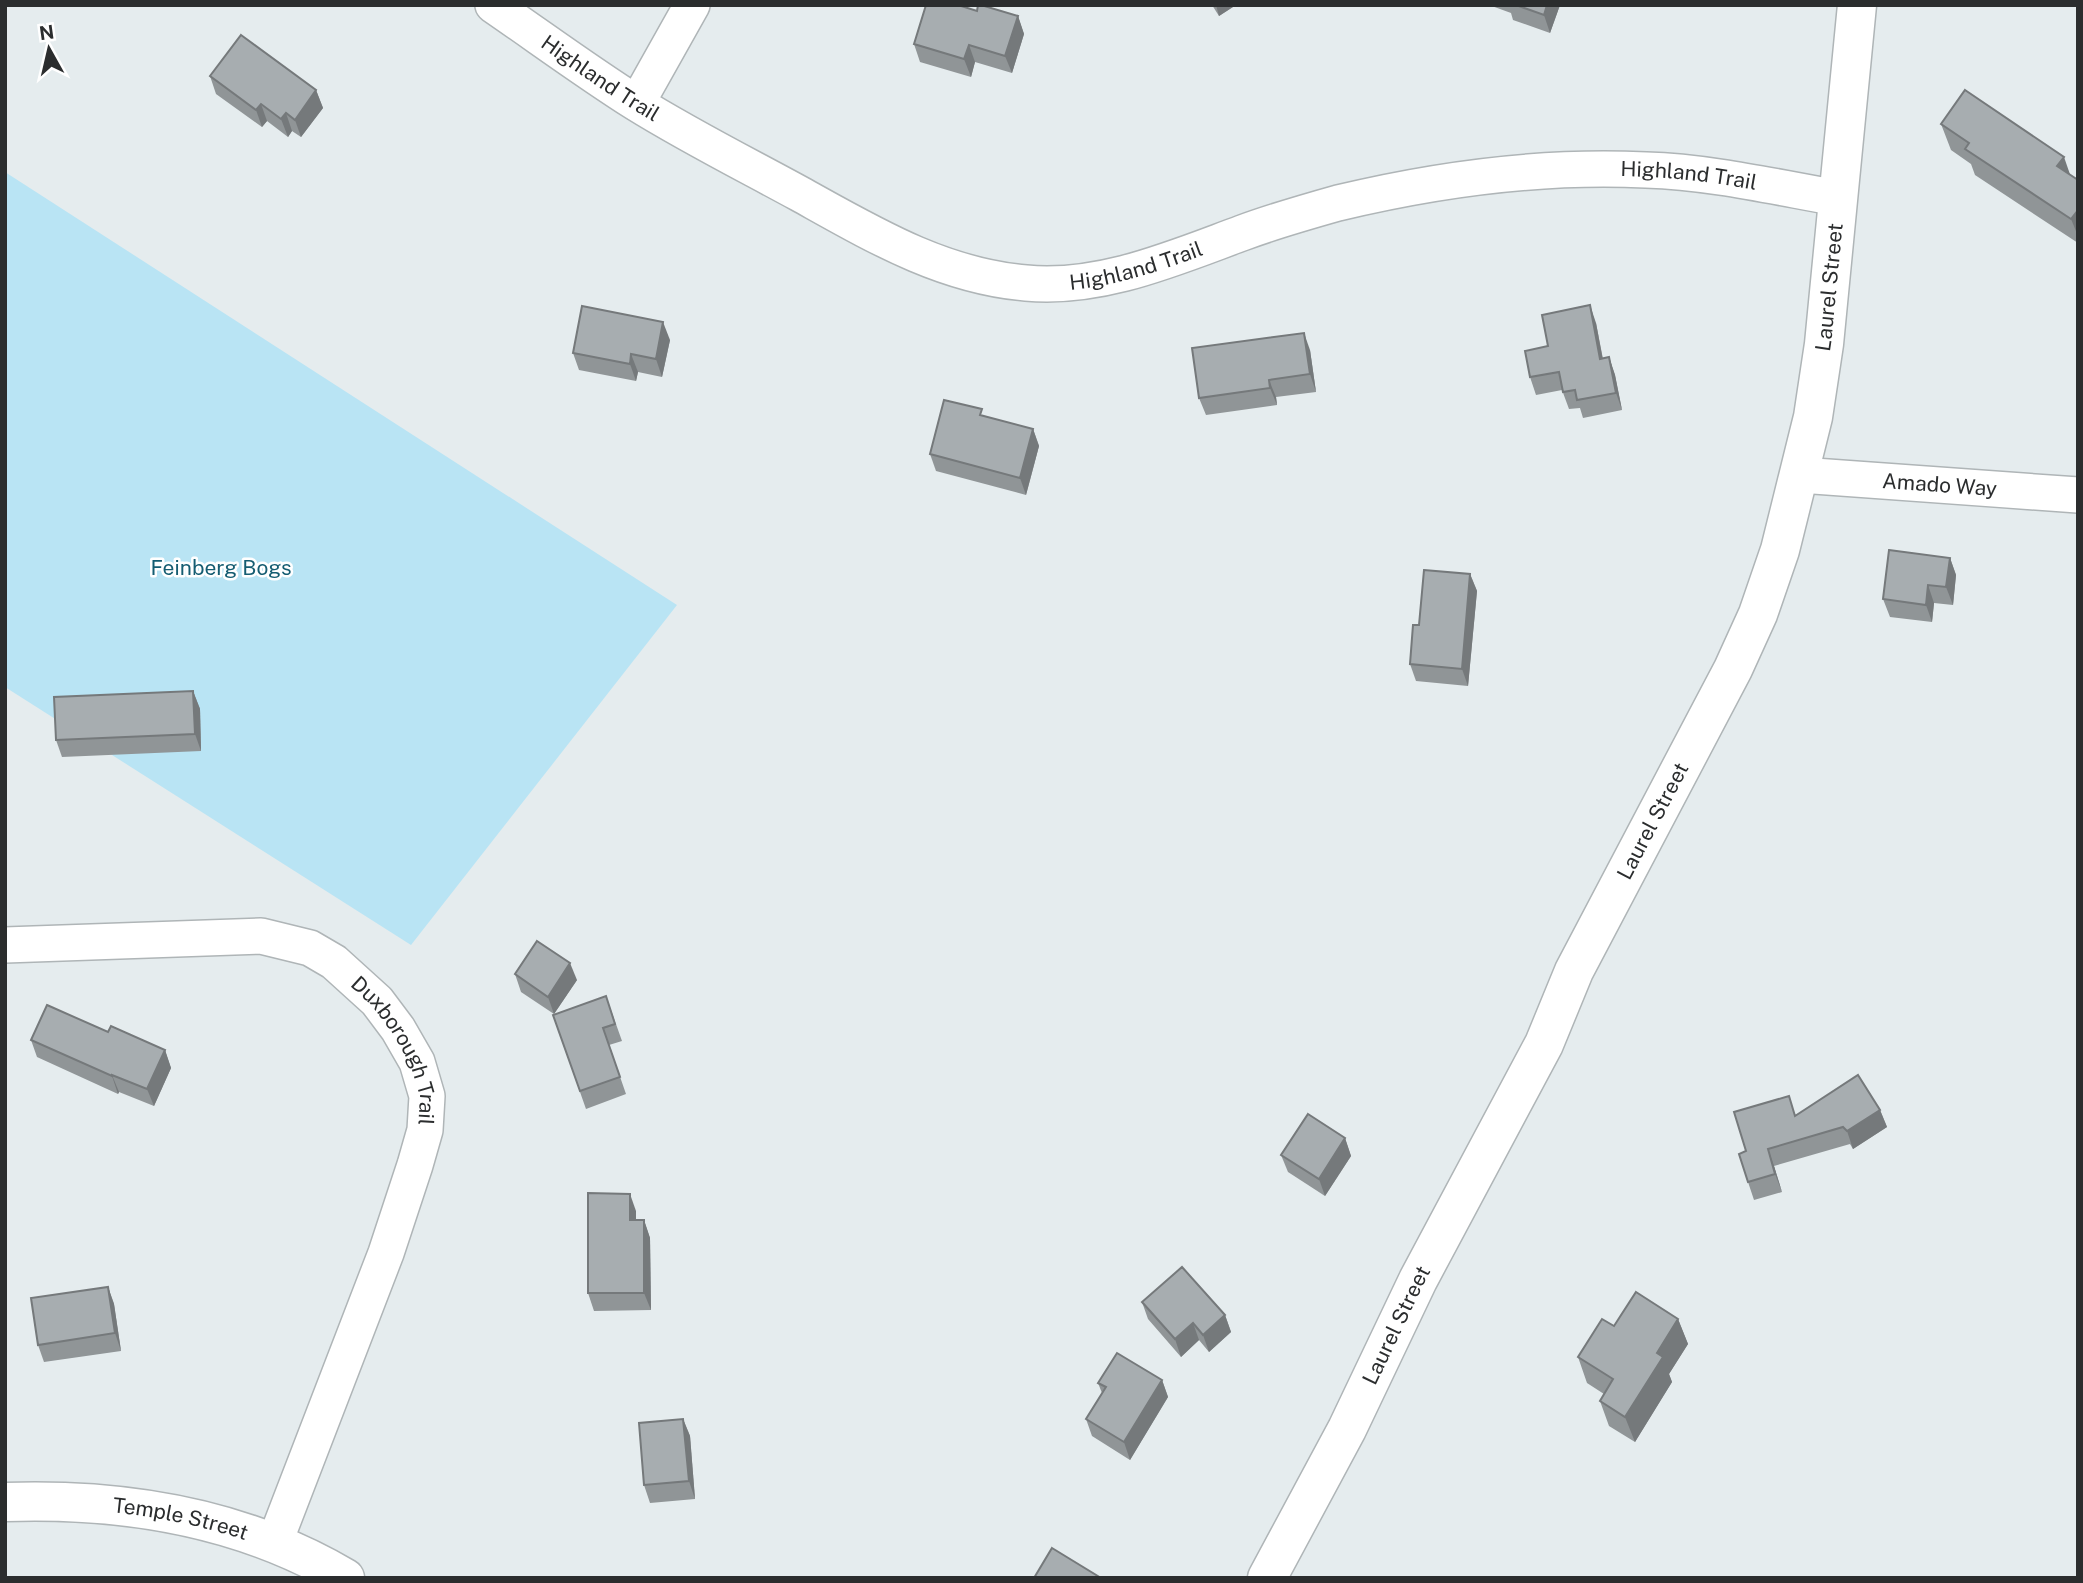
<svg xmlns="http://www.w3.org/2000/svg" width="2083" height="1583" font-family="'Public Sans',sans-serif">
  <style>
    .green { fill: #b9e4f4 }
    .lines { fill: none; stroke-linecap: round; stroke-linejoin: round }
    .street-casing { stroke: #afb5b7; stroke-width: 38 }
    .secondary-casing { stroke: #afb5b7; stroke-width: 41 }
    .street { stroke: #fff; stroke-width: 35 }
    .secondary { stroke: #fff; stroke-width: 38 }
    .wall { fill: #909597 }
    .shaded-wall { fill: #75797b }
    .building { fill: #a7adb0; stroke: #75797b; stroke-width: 2 }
    .labels { text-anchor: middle; stroke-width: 5; stroke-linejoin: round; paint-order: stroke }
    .street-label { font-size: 21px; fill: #2b2d2e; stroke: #fff }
    .park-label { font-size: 21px; fill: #155d72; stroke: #fff }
  </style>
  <rect width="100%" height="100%" fill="#e5ecee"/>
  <path class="green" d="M5,172L677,605L411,945L5,687Z"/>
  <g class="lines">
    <defs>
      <g id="street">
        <path id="s1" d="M493,5C541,38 587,72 636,103C689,136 745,164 800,194C872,234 942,276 1026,283C1101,290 1174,258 1242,233C1274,221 1306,212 1338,203C1438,179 1543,165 1646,170C1711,172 1775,187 1838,198"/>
        <path d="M637,103L692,5"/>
        <path id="s2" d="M1800,475L2078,495"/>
        <path id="s3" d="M5,945L261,936L310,948L334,962L377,1001L398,1029L417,1062L427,1096L425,1130L415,1165L386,1253L274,1544"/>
      </g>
      <g id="secondary">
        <path id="s4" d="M5,1502C123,1498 242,1517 345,1578"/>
        <path id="s5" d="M1267,1578L1347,1429L1418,1280L1544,1044L1574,971L1733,669L1758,614L1780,550L1813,417L1824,344L1857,5"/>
      </g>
    </defs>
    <use href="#street" class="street-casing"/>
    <use href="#secondary" class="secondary-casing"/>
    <use href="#street" class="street"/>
    <use href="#secondary" class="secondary"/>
  </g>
  <g class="wall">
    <path d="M1212,5H1236L1219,16Z"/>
    <path d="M1489,5H1560L1550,33L1513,20L1511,13Z"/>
    <path d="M977,11L1018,16L1024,34L1012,73L975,62L971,77L920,62L914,44Z"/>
    <path d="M210,76L316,90L323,108L301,137L292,131L288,137L267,121L262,127L216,94Z"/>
    <path d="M1941,124L2070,175L2078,180V243L1975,175L1971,164L1951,150Z"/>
    <path d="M1596,323L1603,359L1609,357L1615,375L1622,410L1583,418L1580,408L1569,409L1562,390L1536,395L1530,377L1548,346Z"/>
    <path d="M670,340L662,377L638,372L636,381L579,370L573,353Z"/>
    <path d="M1310,350L1316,392L1276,397L1277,405L1206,415L1199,398Z"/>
    <path d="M984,416L1033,429L1039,446L1026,495L936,471L930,454Z"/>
    <path d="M1950,558L1956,575L1953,605L1934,603L1932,622L1890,617L1883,599Z"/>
    <path d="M1470,574L1477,591L1468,686L1416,681L1410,664L1419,625Z"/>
    <path d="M193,691L200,709L201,751L62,757L56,740Z"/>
    <path d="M515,974L577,980L554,1014L521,992Z"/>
    <path d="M606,996L622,1041L609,1045L626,1094L586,1109L553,1015Z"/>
    <path d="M108,1032L165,1050L171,1068L154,1106L119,1092L118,1094L37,1057L31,1040Z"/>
    <path d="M1880,1110L1887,1127L1853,1149L1850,1144L1774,1166L1782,1192L1754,1200L1748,1182L1746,1151L1796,1115Z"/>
    <path d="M1345,1138L1351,1156L1325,1196L1288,1172L1281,1155Z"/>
    <path d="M636,1211V1220H644L650,1238L651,1310L594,1311L588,1293Z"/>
    <path d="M108,1287L114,1304L121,1351L44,1362L38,1345Z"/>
    <path d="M1142,1302L1225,1315L1231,1332L1209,1352L1199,1340L1181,1357L1148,1319Z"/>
    <path d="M1678,1319L1688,1344L1669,1374L1672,1382L1635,1442L1609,1426L1600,1401L1604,1394L1587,1383L1578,1357L1614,1326Z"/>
    <path d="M1162,1380L1168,1397L1130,1460L1092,1436L1086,1419L1102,1393L1098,1383Z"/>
    <path d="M683,1419L690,1436L695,1499L650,1503L644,1485Z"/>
  </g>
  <g class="shaded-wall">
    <path d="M1216,5H1236L1219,16Z"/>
    <path d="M1547,5H1560L1550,33L1544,15Z"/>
    <path d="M1018,16L1024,34L1012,73L1005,56Z"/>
    <path d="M969,45L975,62L971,77L964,59Z"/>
    <path d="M316,90L323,108L301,137L295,120Z"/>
    <path d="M261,104L267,121L262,127L256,110Z"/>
    <path d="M286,113L292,131L288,137L281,119Z"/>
    <path d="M2064,157L2073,183L2057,166Z"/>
    <path d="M2078,210V236L2071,219Z"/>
    <path d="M1590,305L1596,323L1606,377L1600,359Z"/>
    <path d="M663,322L670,340L662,377L656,359Z"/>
    <path d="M1304,333L1310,350L1316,392L1310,374Z"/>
    <path d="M631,354L638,372L636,381L630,364Z"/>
    <path d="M1609,357L1615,375L1622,410L1616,393Z"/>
    <path d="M1269,380L1276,397L1277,405L1270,388Z"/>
    <path d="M1033,429L1039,446L1026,495L1020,478Z"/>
    <path d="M1950,558L1956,575L1953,605L1946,587Z"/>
    <path d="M1470,574L1477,591L1468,686L1462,669Z"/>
    <path d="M1928,585L1934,603L1932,622L1926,605Z"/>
    <path d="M193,691L200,709L201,751L195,734Z"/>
    <path d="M570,963L577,980L554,1014L548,997Z"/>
    <path d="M165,1050L171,1068L154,1106L147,1089Z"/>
    <path d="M112,1075L119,1092L118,1094L112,1076Z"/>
    <path d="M1880,1110L1887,1127L1853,1149L1847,1131Z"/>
    <path d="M1345,1138L1351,1156L1325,1196L1319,1179Z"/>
    <path d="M1768,1149L1774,1166L1782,1192L1775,1174Z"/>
    <path d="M630,1194L636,1211V1237L630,1220Z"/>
    <path d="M644,1220L650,1238L651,1310L644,1293Z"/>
    <path d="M108,1287L114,1304L121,1351L115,1333Z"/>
    <path d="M1225,1315L1231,1332L1209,1352L1203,1335Z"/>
    <path d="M1678,1319L1688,1344L1669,1374L1672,1382L1635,1442L1625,1417L1657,1353Z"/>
    <path d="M1193,1323L1199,1340L1181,1357L1175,1339Z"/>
    <path d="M1162,1380L1168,1397L1130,1460L1124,1442Z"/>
    <path d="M683,1419L690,1436L695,1499L689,1481Z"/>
  </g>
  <g class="building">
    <path d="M926,5H958L977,11L978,5H981L1018,16L1005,56L969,45L964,59L914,44Z"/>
    <path d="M1516,5H1547L1544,15Z"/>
    <path d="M241,35L316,90L295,120L286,113L281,119L261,104L256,110L210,76Z"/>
    <path d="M1965,90L2064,157L2057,166L2078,180V210L2071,219L1965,149L1969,143L1941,124Z"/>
    <path d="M1590,305L1600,359L1609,357L1616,393L1577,400L1575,390L1563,392L1559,372L1530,377L1525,351L1548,346L1542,315Z"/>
    <path d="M582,306L663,322L656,359L631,354L630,364L573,353Z"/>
    <path d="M1304,333L1310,374L1269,380L1270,388L1199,398L1192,348Z"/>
    <path d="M944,400L982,409L980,415L1033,429L1020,478L930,454Z"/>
    <path d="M1889,550L1950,558L1946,587L1928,585L1926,605L1883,599Z"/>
    <path d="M1424,570L1470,574L1462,669L1410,664L1413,625H1419Z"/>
    <path d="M193,691L195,734L56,740L54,697Z"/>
    <path d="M537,941L570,963L548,997L515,974Z"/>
    <path d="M606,996L615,1024L603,1028L620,1077L580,1091L553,1015Z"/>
    <path d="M47,1005L108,1032L111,1026L165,1050L147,1089L112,1075V1076L31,1040Z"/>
    <path d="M1858,1075L1880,1110L1847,1131L1843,1127L1768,1149L1775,1174L1748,1182L1739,1154L1746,1151L1734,1112L1789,1096L1795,1116Z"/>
    <path d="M1308,1114L1345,1138L1319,1179L1281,1155Z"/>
    <path d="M588,1193L630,1194V1220H644V1293H588Z"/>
    <path d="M1182,1267L1225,1315L1203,1335L1193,1323L1175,1339L1142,1302Z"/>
    <path d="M108,1287L115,1333L38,1345L31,1298Z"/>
    <path d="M1636,1292L1678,1319L1657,1353L1663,1357L1625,1417L1600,1401L1613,1379L1578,1357L1602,1319L1614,1326Z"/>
    <path d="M1117,1353L1162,1380L1124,1442L1086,1419L1106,1387L1098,1383Z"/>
    <path d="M683,1419L689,1481L644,1485L639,1423Z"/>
    <path d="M1052,1548L1101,1578H1034Z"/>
  </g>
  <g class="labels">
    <g class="street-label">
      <text dy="7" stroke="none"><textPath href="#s1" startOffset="130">Highland Trail</textPath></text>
      <text dy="7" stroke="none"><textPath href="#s1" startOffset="1284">Highland Trail</textPath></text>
      <text dy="7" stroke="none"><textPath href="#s1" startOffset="718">Highland Trail</textPath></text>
      <text dy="7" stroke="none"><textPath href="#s5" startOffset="1418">Laurel Street</textPath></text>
      <text dy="7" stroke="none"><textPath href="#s2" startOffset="140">Amado Way</textPath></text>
      <text dy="7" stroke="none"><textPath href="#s5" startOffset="850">Laurel Street</textPath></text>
      <text dy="7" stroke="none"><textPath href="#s3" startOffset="446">Duxborough Trail</textPath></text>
      <text dy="7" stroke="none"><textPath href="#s5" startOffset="284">Laurel Street</textPath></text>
      <text dy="7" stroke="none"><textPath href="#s4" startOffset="177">Temple Street</textPath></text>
    </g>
    <g class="park-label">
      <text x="221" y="575">Feinberg Bogs</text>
    </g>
  </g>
  <rect width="2083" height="1583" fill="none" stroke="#2b2d2e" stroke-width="14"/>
  <g transform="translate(49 49) rotate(352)" stroke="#ffffff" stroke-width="5" paint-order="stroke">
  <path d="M0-5L12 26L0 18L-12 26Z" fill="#2b2d2e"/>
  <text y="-10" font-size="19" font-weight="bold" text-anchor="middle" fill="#2b2d2e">N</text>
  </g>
</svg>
